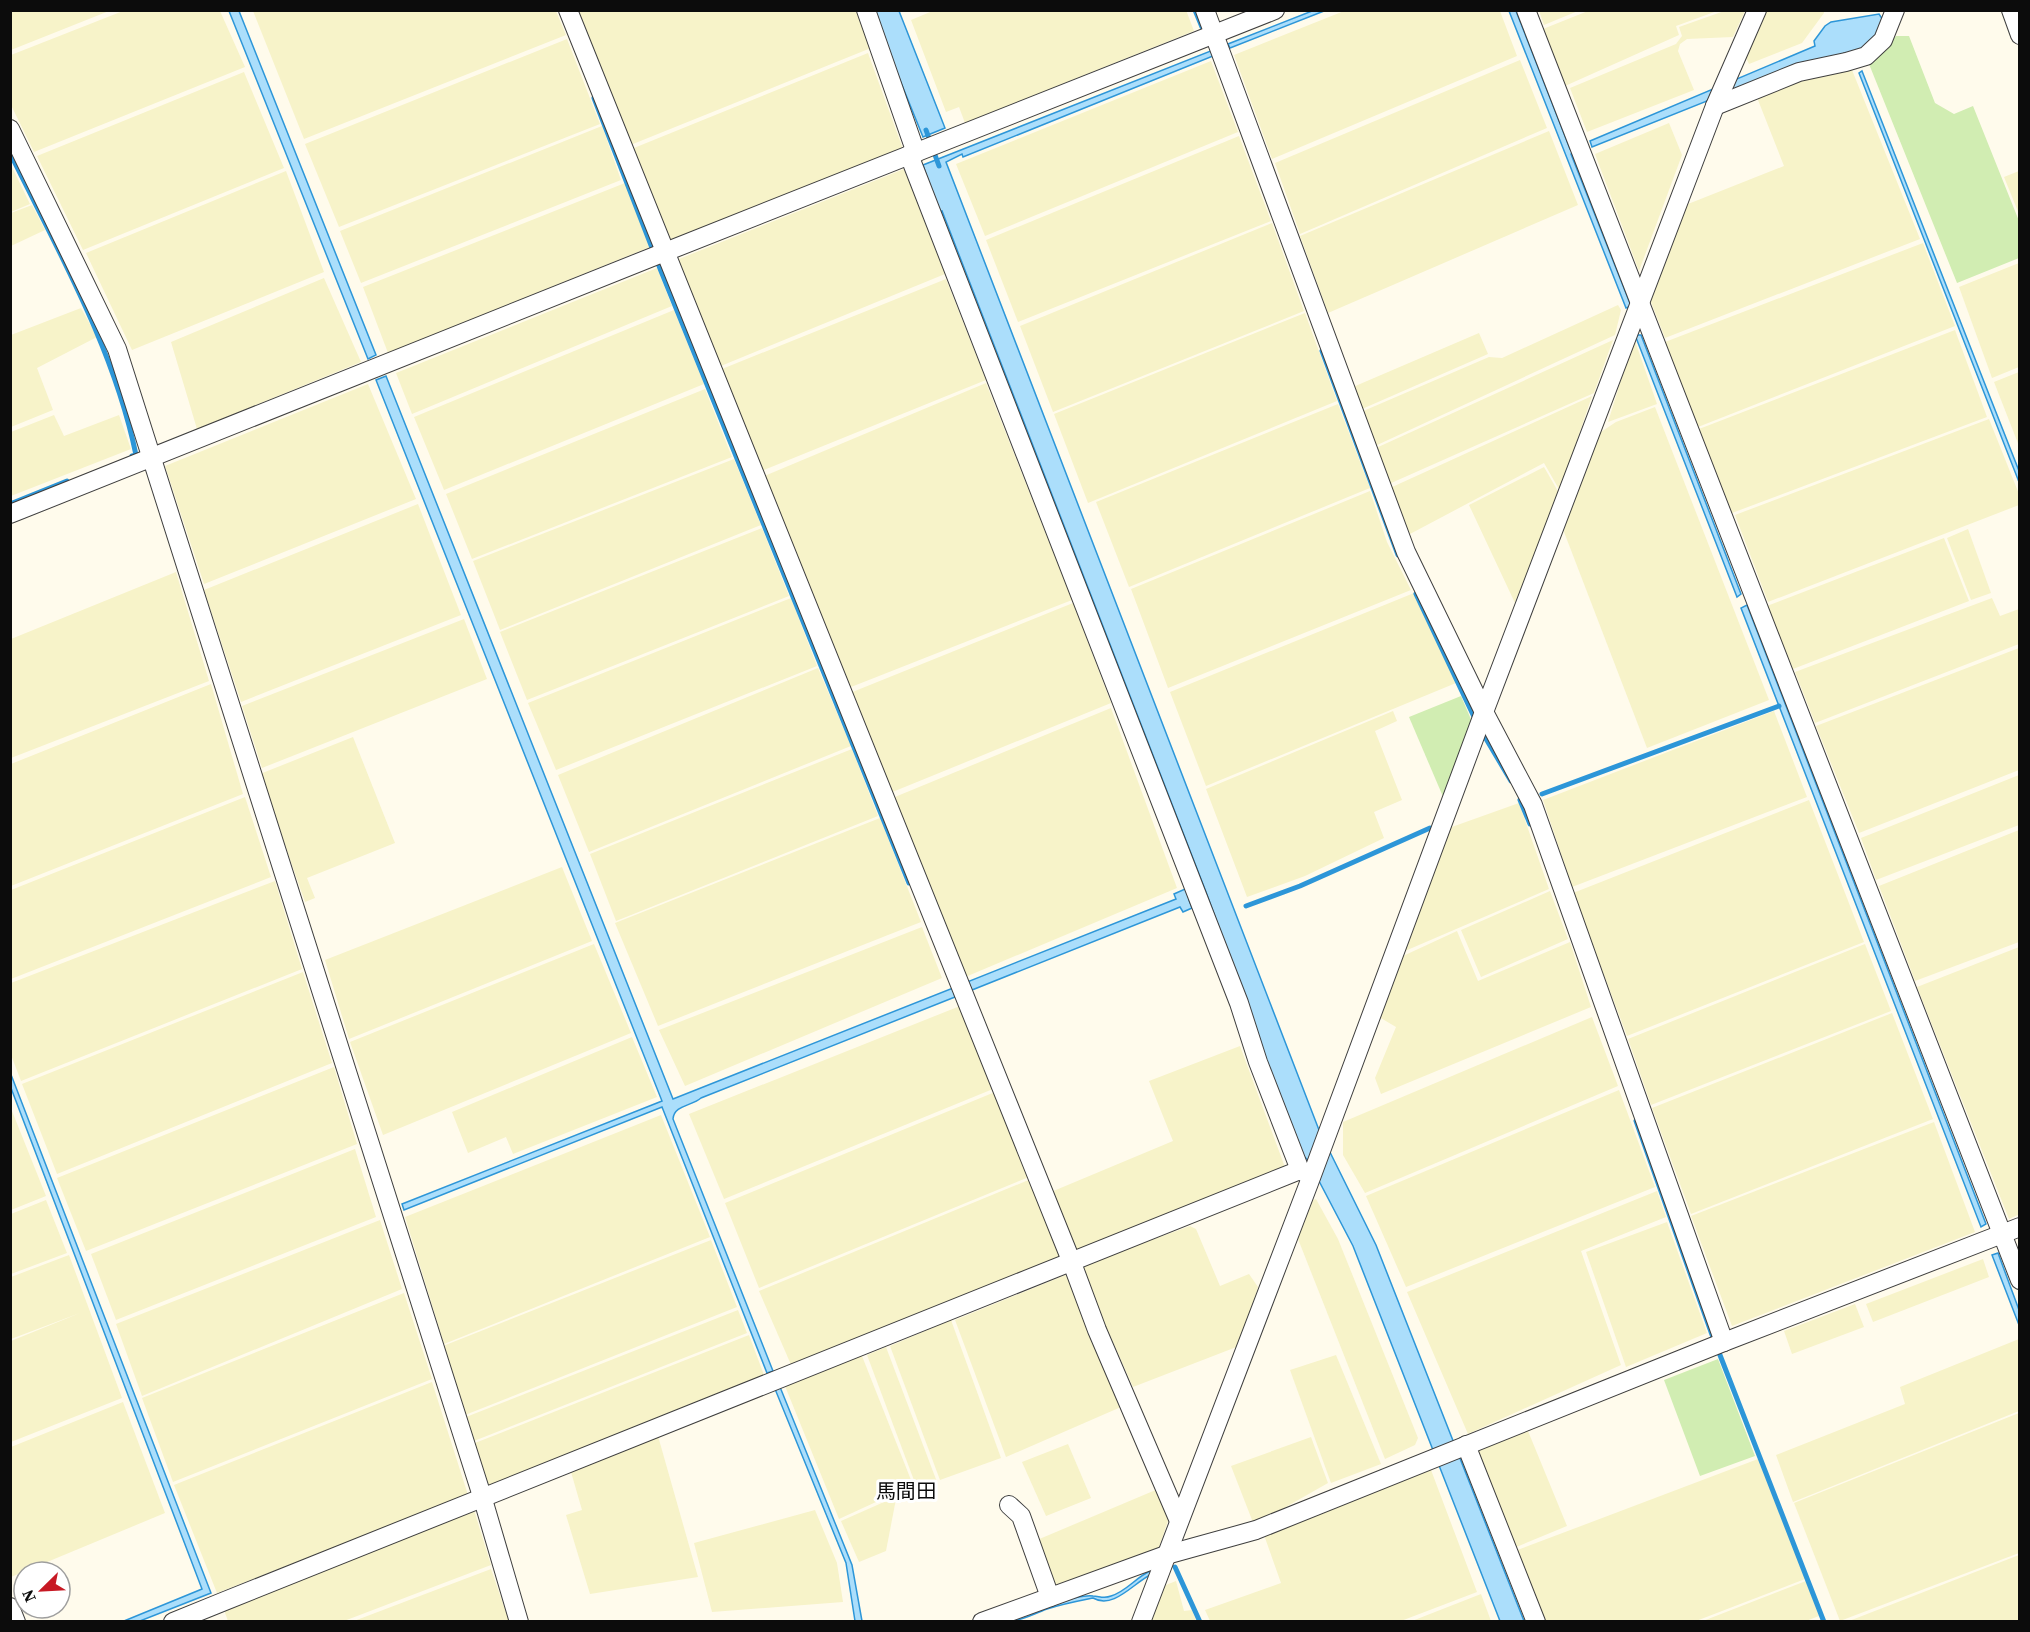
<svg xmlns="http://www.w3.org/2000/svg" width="2030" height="1632" font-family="'Source Serif 4','Noto Sans JP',serif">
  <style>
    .farmland { fill: #f7f3c9 }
    .green { fill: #d1edb2 }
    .water { fill: #abdefb; stroke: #2d96d8; stroke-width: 1.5 }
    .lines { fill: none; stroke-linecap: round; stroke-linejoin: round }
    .stream { stroke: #2d96d8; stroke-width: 5 }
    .street-casing { stroke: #3f3f3f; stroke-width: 20 }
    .street { stroke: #fff; stroke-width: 18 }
    .labels { text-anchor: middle; stroke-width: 6; stroke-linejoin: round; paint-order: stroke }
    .neighbourhood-label { font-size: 20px; fill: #0c0c0c; stroke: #fff }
  </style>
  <rect width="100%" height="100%" fill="#fffbec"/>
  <g class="farmland">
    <path d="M11,10H109V11L11,50Z"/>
    <path d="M935,10H1186L1194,31L965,123L959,107L946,112L911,20Z"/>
    <path d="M1727,10L1745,11L1733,37L1687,39L1680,44L1678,51L1694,90L1587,132L1570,88L1676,44L1682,36L1679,27Z"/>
    <path d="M123,11H220L245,67L34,152L11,105V55Z"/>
    <path d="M253,11H556L566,35L304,139Z"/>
    <path d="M572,11H856L871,48L628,146Z"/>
    <path d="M1500,11L1517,56L1272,159L1234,55L1344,11Z"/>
    <path d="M1539,11H1578L1544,25Z"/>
    <path d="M1588,11H1717L1676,26L1679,35L1565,86L1543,29Z"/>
    <path d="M1766,11H1824V13L1802,43L1749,64L1745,56Z"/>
    <path d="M567,39L600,124L339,227L305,144Z"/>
    <path d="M868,53L903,149L666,244L629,150Z"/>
    <path d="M1520,60L1547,128L1300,234L1275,163Z"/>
    <path d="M1211,61L1238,132L985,236L956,164Z"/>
    <path d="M1850,65L1920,239L1665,338L1649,297L1688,204L1784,166L1756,95L1798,79Z"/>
    <path d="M244,72L284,168L83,250L37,156Z"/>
    <path d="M1669,123L1682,155L1639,271L1595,154Z"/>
    <path d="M602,126L621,180L361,283L340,231Z"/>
    <path d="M1549,131L1578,205L1328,313L1300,236Z"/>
    <path d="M1239,136L1271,221L1018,322L986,240Z"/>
    <path d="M10,163L30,204L11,212H10Z"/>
    <path d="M904,169L945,274L716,368L674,261Z"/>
    <path d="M286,171L324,272L132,350L86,253Z"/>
    <path d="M2019,171V214L2004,177Z"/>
    <path d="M625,183L650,247L388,353L363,287Z"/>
    <path d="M32,205L45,230L11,246V213Z"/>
    <path d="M1272,223L1304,311L1053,412L1020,326Z"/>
    <path d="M1923,243L1955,326L1698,427L1665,342Z"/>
    <path d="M2019,263V367L1992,378L1959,287Z"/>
    <path d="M657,268L672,306L412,414L396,373Z"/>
    <path d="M324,278L361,362L197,429L171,342Z"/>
    <path d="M946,279L986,380L759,472L717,371Z"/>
    <path d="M1618,305L1621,310L1615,335L1375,446L1361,412L1489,357L1502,358Z"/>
    <path d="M81,308L97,337L37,368L53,410L11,427V335Z"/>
    <path d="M674,310L704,384L444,490L414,417Z"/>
    <path d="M1305,313L1337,401L1088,503L1054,414Z"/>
    <path d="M1955,330L1987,417L1732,513L1699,429Z"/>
    <path d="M1479,333L1488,354L1362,409L1353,387Z"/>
    <path d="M1634,338L1657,404L1608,422Z"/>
    <path d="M1613,340L1594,393L1389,484L1376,448Z"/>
    <path d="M2019,372V446L1994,382Z"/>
    <path d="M986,383L1072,600L846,689L762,477Z"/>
    <path d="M368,384L416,499L204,584L165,466Z"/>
    <path d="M705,389L732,457L472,559L446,494Z"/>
    <path d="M1592,396L1560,491L1544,463L1410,534L1390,488Z"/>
    <path d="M1338,404L1370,488L1129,587L1096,502Z"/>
    <path d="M1655,407L1769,700L1647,748L1564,532L1568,509L1598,434L1616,422Z"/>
    <path d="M54,415L64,436L119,415L131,449L11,496V432Z"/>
    <path d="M1989,419L2019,494V505L1768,602L1735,515Z"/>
    <path d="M734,459L761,525L500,630L473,561Z"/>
    <path d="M1544,467L1559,493L1515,603L1469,505Z"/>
    <path d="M1370,491L1387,542L1411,590L1168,688L1131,589Z"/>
    <path d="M418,504L461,615L241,702L204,590Z"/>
    <path d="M762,528L789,596L527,700L500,632Z"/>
    <path d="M1968,529L1991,593L1971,600L1947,538Z"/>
    <path d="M1944,538L1969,601L1793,669L1767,606Z"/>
    <path d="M176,572L209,681L11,758V639Z"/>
    <path d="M1414,593L1456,683L1206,786L1170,692Z"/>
    <path d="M791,598L817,666L556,770L528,703Z"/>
    <path d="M1992,598L2000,616L2019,609V644L1815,723L1795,672Z"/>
    <path d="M1073,603L1111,703L890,793L850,693Z"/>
    <path d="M464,619L487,679L262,768L242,706Z"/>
    <path d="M2019,648V770L1859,833L1816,726Z"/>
    <path d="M818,668L851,746L589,852L558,775Z"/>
    <path d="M211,684L243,794L11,886V764Z"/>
    <path d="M1111,708L1177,888L963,978L890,799Z"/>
    <path d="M1393,711L1397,721L1375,731L1402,800L1374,812L1384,838L1305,876L1247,897L1206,789Z"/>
    <path d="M1774,711L1807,797L1572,887L1543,800Z"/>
    <path d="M353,737L395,843L307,878L315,898L305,902L260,774Z"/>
    <path d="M852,749L878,816L616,921L590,854Z"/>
    <path d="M2019,775V825L1876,880L1861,838Z"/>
    <path d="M245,797L271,877L11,979V890Z"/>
    <path d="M1809,800L1864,942L1627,1036L1573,893Z"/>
    <path d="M1519,803L1549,889L1405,951L1449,828Z"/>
    <path d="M880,818L921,922L658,1026L615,923Z"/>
    <path d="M2019,830V942L1915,981L1879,886Z"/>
    <path d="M562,867L592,941L349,1039L325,960Z"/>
    <path d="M275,881L302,969L21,1081L11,1055V983Z"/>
    <path d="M1550,891L1568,939L1481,977L1461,930Z"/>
    <path d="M922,927L942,978L685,1086L659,1030Z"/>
    <path d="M1457,931L1478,981L1570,942L1591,1007L1381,1094L1375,1078L1396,1027L1379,1017L1403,956Z"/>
    <path d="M594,944L631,1033L383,1135L350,1042Z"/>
    <path d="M1865,944L1891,1011L1651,1105L1628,1039Z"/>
    <path d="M2019,947L2020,1214L2009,1219L1917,987Z"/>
    <path d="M303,972L332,1063L57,1174L22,1084Z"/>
    <path d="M960,1006L993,1089L724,1199L689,1114Z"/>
    <path d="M1892,1013L1933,1119L1691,1214L1652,1108Z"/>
    <path d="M1592,1017L1618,1086L1365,1193L1343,1155V1122Z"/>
    <path d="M632,1037L657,1097L513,1154L506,1137L468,1153L452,1112Z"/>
    <path d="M1240,1046L1286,1170L1076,1253L1051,1192L1173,1141L1149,1081Z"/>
    <path d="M334,1067L357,1144L86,1251L57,1178Z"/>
    <path d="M1619,1090L1655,1187L1406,1287L1366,1196Z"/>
    <path d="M995,1092L1029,1177L759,1288L725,1203Z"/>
    <path d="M10,1106L46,1196L11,1210H10Z"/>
    <path d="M661,1115L710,1237L444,1344L405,1217Z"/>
    <path d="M1934,1122L1975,1232L1732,1326L1691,1216Z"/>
    <path d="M355,1149L376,1217L116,1320L91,1254Z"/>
    <path d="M1031,1179L1062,1258L792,1367L759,1291Z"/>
    <path d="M1657,1191L1666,1217L1581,1251L1621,1365L1468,1434L1407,1292Z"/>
    <path d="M1316,1199L1338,1239L1418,1438L1415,1445L1385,1459L1298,1239L1307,1202Z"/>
    <path d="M46,1200L67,1253L11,1274V1214Z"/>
    <path d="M380,1220L402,1289L142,1396L116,1324Z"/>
    <path d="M1667,1222L1707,1333L1626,1367L1586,1252Z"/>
    <path d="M1190,1226L1196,1229L1220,1286L1249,1274L1258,1287L1239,1346L1133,1387L1105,1324L1083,1265Z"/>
    <path d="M711,1240L737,1307L465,1415L443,1346Z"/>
    <path d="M69,1255L122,1398L11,1442V1341L80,1313L11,1339V1277Z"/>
    <path d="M1983,1259L1989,1277L1873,1322L1866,1304Z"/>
    <path d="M1068,1274L1121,1407L1006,1457L955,1320Z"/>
    <path d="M404,1293L432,1379L173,1482L142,1398Z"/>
    <path d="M1855,1304L1864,1327L1792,1354L1784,1331Z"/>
    <path d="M738,1310L747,1333L474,1441L466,1417Z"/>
    <path d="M951,1320L1001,1458L940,1480L890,1346Z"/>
    <path d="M749,1335L764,1375L489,1488L475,1443Z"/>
    <path d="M2019,1339V1411L1793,1502L1776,1455L1905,1404L1900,1387Z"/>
    <path d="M886,1347L937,1482L918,1491L867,1355Z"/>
    <path d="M1336,1355L1381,1464L1331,1483L1290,1370Z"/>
    <path d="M862,1356L913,1485L839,1519L785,1386Z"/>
    <path d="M432,1382L468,1495L217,1593L174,1485Z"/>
    <path d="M123,1402L165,1513L11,1577V1447Z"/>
    <path d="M2019,1413V1553L1840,1621L1794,1503Z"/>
    <path d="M1528,1431L1567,1526L1514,1548L1477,1451Z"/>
    <path d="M658,1436L698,1577L590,1594L566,1515L582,1510L571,1472Z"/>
    <path d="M1311,1437L1328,1483L1254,1525L1231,1466Z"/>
    <path d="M1068,1444L1091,1498L1046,1516L1022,1462Z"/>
    <path d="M1758,1459L1805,1579L1696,1621H1543L1515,1551Z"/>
    <path d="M1431,1470L1477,1592L1401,1621H1210L1205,1610L1281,1583L1264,1535Z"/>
    <path d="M1158,1489L1169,1518L1158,1550L1055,1585L1037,1540Z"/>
    <path d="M893,1498L896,1499L886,1551L859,1562L841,1521Z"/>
    <path d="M474,1510L491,1565L344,1621H228L224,1610Z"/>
    <path d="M815,1510L837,1563L843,1602L712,1612L694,1543Z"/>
    <path d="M2019,1555V1621H1849Z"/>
    <path d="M491,1569L509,1621H354Z"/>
    <path d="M1176,1581L1184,1611L1192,1610L1196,1621L1150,1622L1161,1587Z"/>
    <path d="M1806,1581L1819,1616L1806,1621H1703Z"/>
    <path d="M1481,1594L1491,1621H1412Z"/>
  </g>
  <g class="green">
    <path d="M1896,36H1909L1935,103L1954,114L1973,106L2019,221V258L1957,283L1869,64Z"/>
    <path d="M1461,696L1473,724L1444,799L1409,717Z"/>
    <path d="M1718,1359L1755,1456L1700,1476L1664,1380Z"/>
  </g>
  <g class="water">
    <path d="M229,11H239L376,355L368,359Z"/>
    <path d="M872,11H899L945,128L923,137Z"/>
    <path d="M1312,11H1324L1230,48L1228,44Z"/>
    <path d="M1509,11H1516L1570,149H1573L1574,152L1571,154L1631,306L1626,308Z"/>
    <path d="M1879,14L1883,20L1871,45L1854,54L1802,63L1592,147L1590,141L1815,46L1814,41L1825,26L1831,22Z"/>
    <path d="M1213,50V56L963,157L962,154L946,162L1319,1130L1376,1245L1524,1621H1500L1353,1246L1308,1160L1300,1153C1267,1067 1238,979 1206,892L942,211L938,212L923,165Z"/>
    <path d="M1862,71L2019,471V482L1859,73Z"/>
    <path d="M1635,335H1641L1741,594L1737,597Z"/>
    <path d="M386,376L673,1099L953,988L955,997L701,1098C692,1106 674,1105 673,1119L773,1371L767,1373L662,1107L404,1210L402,1204L662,1101L376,380Z"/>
    <path d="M1747,605L1986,1224L1981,1227L1741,608Z"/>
    <path d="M1185,889L1205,895L1189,900L1192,908L1183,912L1180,907L972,990L967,982L1176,899L1174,894Z"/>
    <path d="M10,1072L211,1593L140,1621H124L202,1589L11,1088Z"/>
    <path d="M1998,1253L2019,1310V1325L1992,1255Z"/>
    <path d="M780,1387L852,1565L862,1621H855L846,1563L775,1389Z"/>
    <path d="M1150,1571L1152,1574C1134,1582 1114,1610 1093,1598C1078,1601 1062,1604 1047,1609C1033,1614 1021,1621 1007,1622C1029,1613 1051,1603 1074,1598C1079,1597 1087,1595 1093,1596C1099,1596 1104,1599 1111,1596C1127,1591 1135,1578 1150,1571Z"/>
  </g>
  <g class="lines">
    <g class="stream">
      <path d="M1195,10L1202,27"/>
      <path d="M594,98L661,271L909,883"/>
      <path d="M926,130L939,166"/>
      <path d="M10,153C58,251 114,348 136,455L132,456"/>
      <path d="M1322,351L1398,555"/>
      <path d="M10,504L67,481"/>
      <path d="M1416,594L1476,721"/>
      <path d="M1482,732L1511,781"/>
      <path d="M1542,794L1779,706"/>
      <path d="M1520,800L1530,824"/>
      <path d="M1246,906L1300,886L1430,828"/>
      <path d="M1636,1121L1711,1332L1824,1622"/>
      <path d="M1175,1567L1200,1622"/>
    </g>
    <defs>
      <g id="street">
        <path d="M568,10L1072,1263L1097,1330L1179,1521"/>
        <path d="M866,10L916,153"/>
        <path d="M1205,10L1406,552L1484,712L1533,805L1724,1342"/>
        <path d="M1526,10L2020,1280"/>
        <path d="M2011,10L2020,35"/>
        <path d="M1715,106L1799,72L1846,62L1866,56L1883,40L1895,10"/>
        <path d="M10,129L117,349L482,1496L519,1622"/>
        <path d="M909,155L1239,1003L1258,1062L1300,1170"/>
        <path d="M10,514L665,252L1275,10"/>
        <path d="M1466,1445L1536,1622"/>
        <path d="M1009,1505L1021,1516L1050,1597"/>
        <path d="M10,1607L16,1622"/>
        <path d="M173,1622C548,1470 925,1323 1300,1170L1311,1176"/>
        <path d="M982,1622L1166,1555L1256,1530L1724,1342L2020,1227"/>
        <path d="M1141,1622L1309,1183L1484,712L1715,106L1757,10"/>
      </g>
    </defs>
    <use href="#street" class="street-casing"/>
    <use href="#street" class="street"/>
  </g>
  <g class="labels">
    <g class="neighbourhood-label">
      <text x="906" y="1498">馬間田</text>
    </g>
  </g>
  <rect width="2030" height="1632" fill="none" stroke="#0c0c0c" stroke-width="24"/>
  <g transform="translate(42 1590) rotate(246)"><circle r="28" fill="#ffffff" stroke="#9e9e9e" stroke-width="1.5"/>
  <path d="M0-4.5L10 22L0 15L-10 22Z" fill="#c71924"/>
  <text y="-9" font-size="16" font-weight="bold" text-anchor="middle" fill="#0c0c0c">N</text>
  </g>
</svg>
